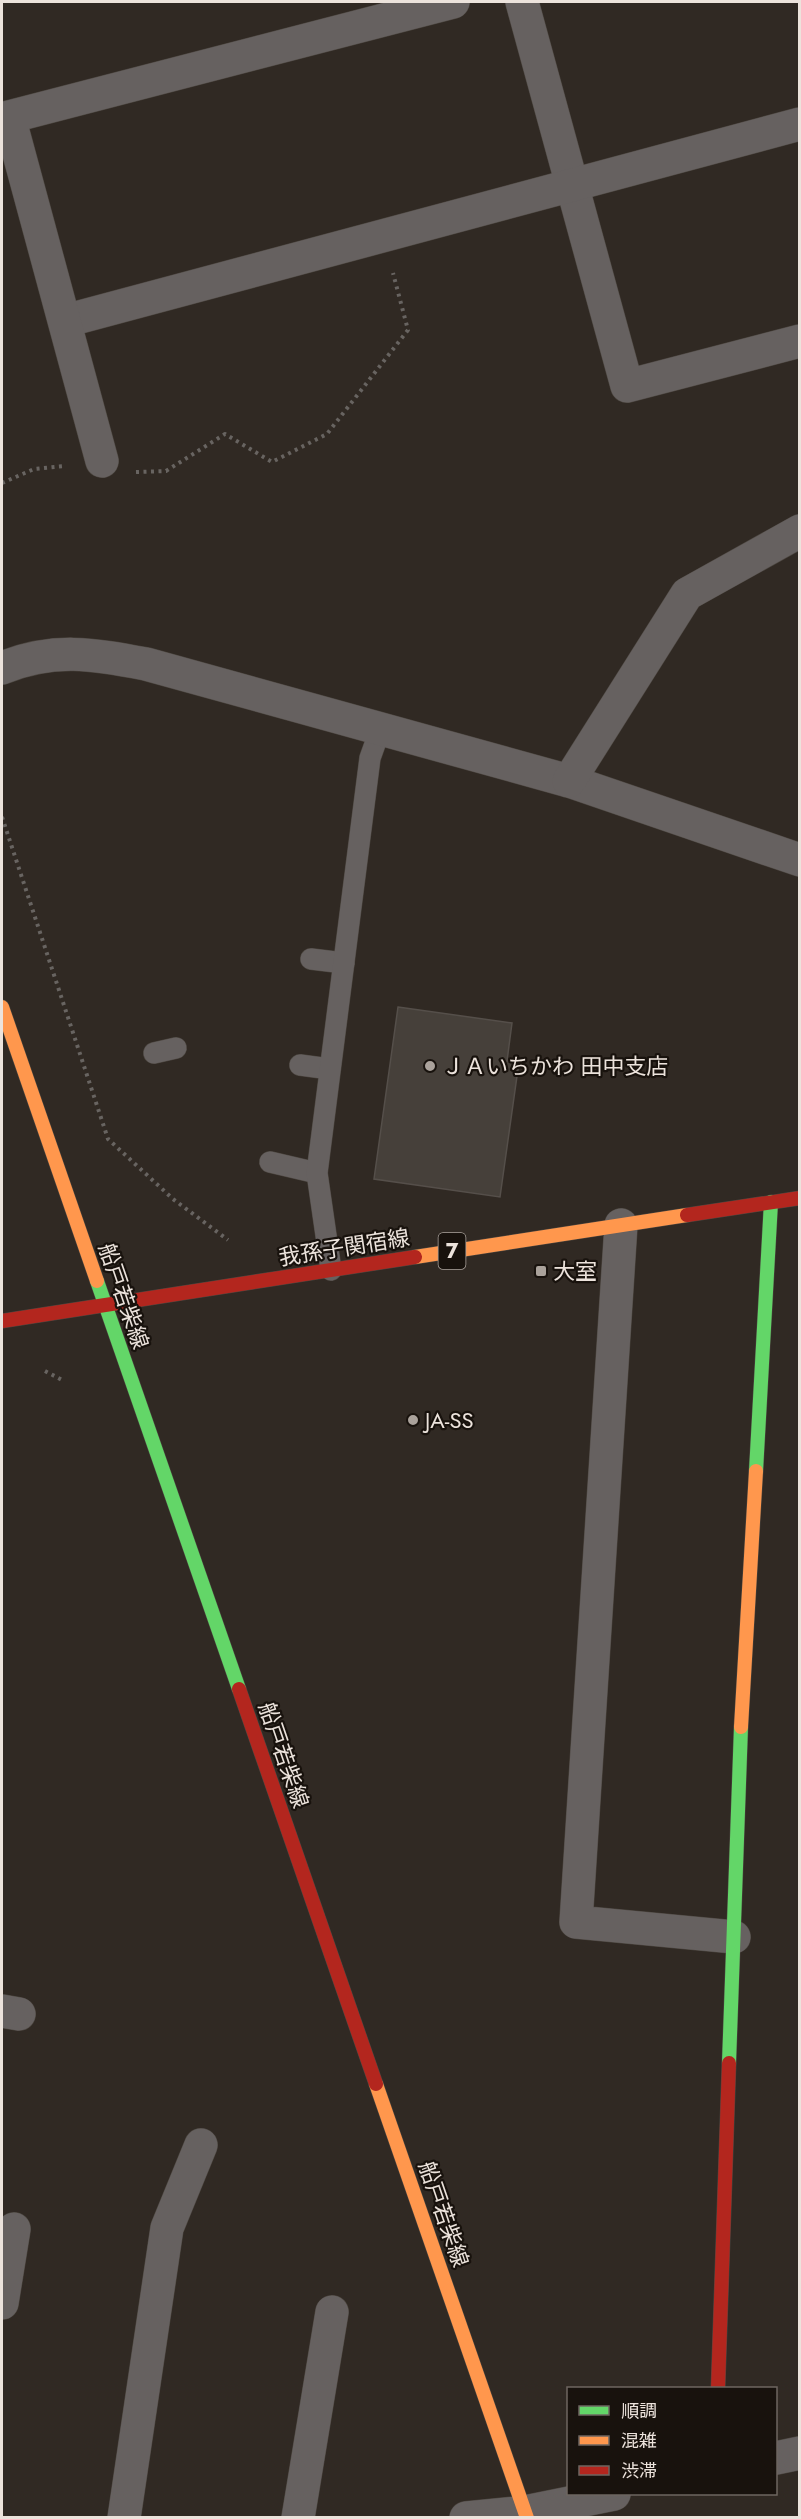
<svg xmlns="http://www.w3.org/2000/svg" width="801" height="2519" font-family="Jost,'Noto Sans JP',sans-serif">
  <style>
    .building { fill: #46403a; stroke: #554f4a; stroke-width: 1.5 }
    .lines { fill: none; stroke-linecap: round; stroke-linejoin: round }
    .lane-casing { stroke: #4d4741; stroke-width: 22 }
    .street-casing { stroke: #4d4741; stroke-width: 34 }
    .fast-casing { stroke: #4d4741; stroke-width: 15 }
    .slow-casing { stroke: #4d4741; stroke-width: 15 }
    .jam-casing { stroke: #4d4741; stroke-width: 15 }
    .path { stroke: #686461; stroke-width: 4; stroke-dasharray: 3 4.5; stroke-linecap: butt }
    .lane { stroke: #666160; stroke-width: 21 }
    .street { stroke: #666160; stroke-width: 33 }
    .fast { stroke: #63d668; stroke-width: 14 }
    .slow { stroke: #ff974d; stroke-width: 14 }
    .jam { stroke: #b3261e; stroke-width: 14 }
    .poi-dot { fill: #aaa29b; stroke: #18120d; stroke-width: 2 }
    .labels { text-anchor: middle; stroke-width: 4.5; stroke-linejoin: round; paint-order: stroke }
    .shield { fill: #18120d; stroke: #aca49e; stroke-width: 1.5 }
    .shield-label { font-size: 21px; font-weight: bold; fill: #ece3dc }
    .poi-label { font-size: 22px; fill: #ece3dc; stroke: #18120d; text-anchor: start }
    .street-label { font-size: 22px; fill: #ece3dc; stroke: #18120d }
  </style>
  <rect width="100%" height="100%" fill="#302923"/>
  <path class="building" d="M398,1007L512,1023L507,1061L519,1062L500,1197L374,1179Z"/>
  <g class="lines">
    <defs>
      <g id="lane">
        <path d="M311,959L344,963"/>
        <path d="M154,1053L176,1048"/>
        <path d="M300,1065L330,1069"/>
        <path d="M270,1162L317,1173"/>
        <path d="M331,1270L317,1173L370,758L380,730"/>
      </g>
      <g id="street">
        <path d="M522,2L627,386L800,341"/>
        <path d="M65,321L800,124"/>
        <path d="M102,461L9,117L453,2"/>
        <path d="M2,668C54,647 93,654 146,664L569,781L800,860"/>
        <path d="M569,781L687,594L800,531"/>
        <path d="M621,1225L576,1922L734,1937"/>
        <path d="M2,2011L19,2014"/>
        <path d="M2,2303L14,2229"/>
        <path d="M776,2458L800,2453"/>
        <path d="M124,2518L167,2228L201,2145"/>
        <path d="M298,2518L332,2312"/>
        <path d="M466,2518L525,2512L614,2494"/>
      </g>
      <g id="fast">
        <path d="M97,1281L239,1689"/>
        <path d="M756,1471L771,1202"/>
        <path d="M729,2063L741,1727"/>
      </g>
      <g id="slow">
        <path d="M2,1007L97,1281"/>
        <path d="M415,1257L687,1215"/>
        <path d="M741,1727L756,1471"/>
        <path d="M376,2084L527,2518"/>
      </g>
      <g id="jam">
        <path d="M687,1215L800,1198"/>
        <path d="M2,1321L415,1257"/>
        <path d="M239,1689L376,2084"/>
        <path d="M718,2388L729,2063"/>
      </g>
    </defs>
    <use href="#lane" class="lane-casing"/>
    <use href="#street" class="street-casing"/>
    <use href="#fast" class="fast-casing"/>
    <use href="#slow" class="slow-casing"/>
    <use href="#jam" class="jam-casing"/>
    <g class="path">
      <path d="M136,472L166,471L225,434L272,462L327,434L408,330L393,273"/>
      <path d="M2,483L34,469L65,466"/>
      <path d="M2,817L108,1139L173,1199L228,1240"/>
      <path d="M45,1371L64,1381"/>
    </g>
    <use href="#lane" class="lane"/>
    <use href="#street" class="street"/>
    <use href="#fast" class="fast"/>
    <use href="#slow" class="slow"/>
    <use href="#jam" class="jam"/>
  </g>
  <g class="poi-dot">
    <circle cx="430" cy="1066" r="6"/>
    <rect x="535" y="1265" width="12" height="12" rx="3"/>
    <circle cx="413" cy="1420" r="6"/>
  </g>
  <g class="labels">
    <rect class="shield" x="438.5" y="1233" width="27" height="36" rx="4.5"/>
    <g class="shield-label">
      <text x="452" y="1258">7</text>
    </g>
    <g class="poi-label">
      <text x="442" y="1074">ＪＡいちかわ 田中支店</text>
      <text x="553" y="1279">大室</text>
      <text x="425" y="1428">JA-SS</text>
    </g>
    <g class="street-label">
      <text transform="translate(344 1247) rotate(-9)" y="8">我孫子関宿線</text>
      <text transform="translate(124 1296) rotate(71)" y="8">船戸若柴線</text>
      <text transform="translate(284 1755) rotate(71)" y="8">船戸若柴線</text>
      <text transform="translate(444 2214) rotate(71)" y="8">船戸若柴線</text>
    </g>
  </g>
  <rect width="801" height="2519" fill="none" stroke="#ece3dc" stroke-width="6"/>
  <rect x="567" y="2387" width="210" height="108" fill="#18120d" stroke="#6d6660" stroke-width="1.5"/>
  <rect x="579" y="2406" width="30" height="9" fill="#63d668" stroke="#6d6660" stroke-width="1.5"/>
  <text x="621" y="2417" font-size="18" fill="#ece3dc">順調</text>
  <rect x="579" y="2436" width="30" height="9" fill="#ff974d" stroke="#6d6660" stroke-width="1.5"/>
  <text x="621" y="2447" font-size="18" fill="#ece3dc">混雑</text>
  <rect x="579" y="2466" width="30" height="9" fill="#b3261e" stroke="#6d6660" stroke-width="1.5"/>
  <text x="621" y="2477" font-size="18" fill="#ece3dc">渋滞</text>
</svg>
